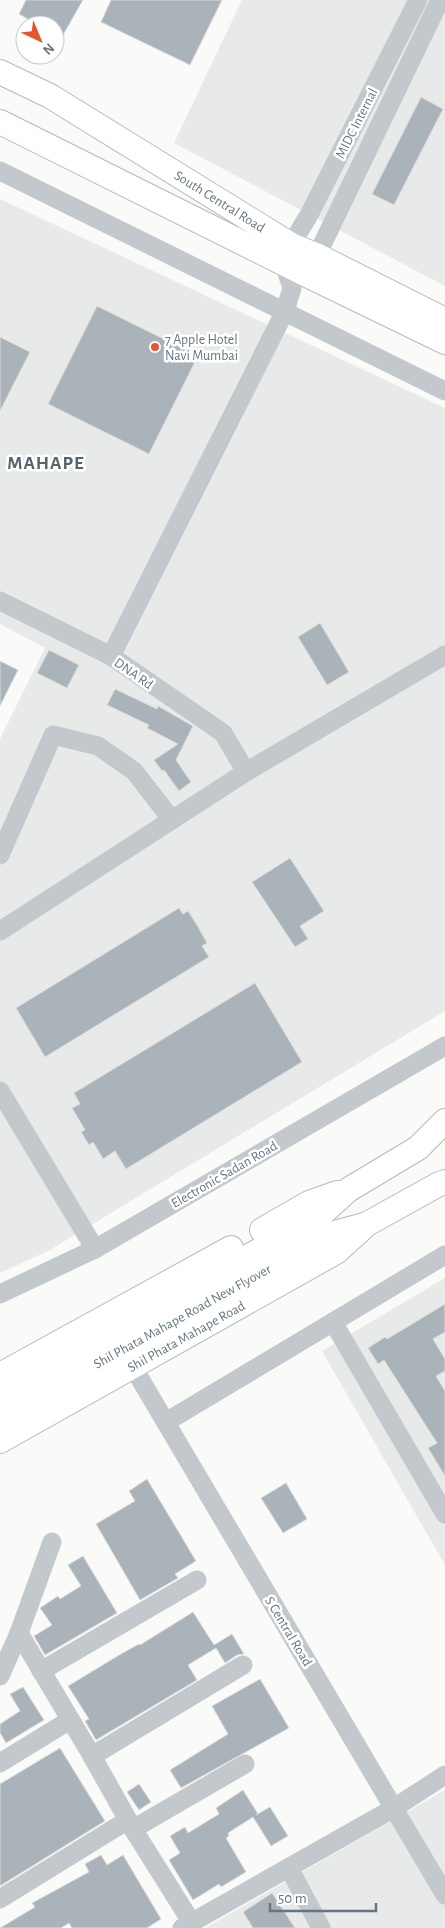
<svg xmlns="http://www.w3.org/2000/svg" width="445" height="1928" font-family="'Alegreya Sans',sans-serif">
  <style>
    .built { fill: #e8e9e9 }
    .building { fill: #aab3b9; stroke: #dcdcda }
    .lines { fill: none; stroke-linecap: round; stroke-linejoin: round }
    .major-casing { stroke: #b5babe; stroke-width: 26 }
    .minor { stroke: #c3c8cc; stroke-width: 19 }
    .major { stroke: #fff; stroke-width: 24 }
    .poi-dot { fill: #e4572e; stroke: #fff; stroke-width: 2 }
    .labels { text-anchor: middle; stroke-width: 5; stroke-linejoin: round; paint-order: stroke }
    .street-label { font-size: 14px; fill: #657683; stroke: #fff }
    .poi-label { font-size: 14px; fill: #657683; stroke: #fff; text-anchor: start }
    .district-label { font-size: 19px; font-weight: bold; letter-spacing: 1px; fill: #57646e; stroke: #fff }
  </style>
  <rect width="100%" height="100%" fill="#fafaf8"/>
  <g class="built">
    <path d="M242,0H445V286L174,143Z"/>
    <path d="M0,199L445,408V1011L48,1251L0,1273V739L45,648L0,624Z"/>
    <path d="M445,1278V1565L322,1351Z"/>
    <path d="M445,1790V1928H205Z"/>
  </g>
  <g class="building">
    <path d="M26,0H83L55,49V25H38L19,14Z"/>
    <path d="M111,0H222L190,65L101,22Z"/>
    <path d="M421,97L443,109L394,205L372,194Z"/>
    <path d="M97,306L198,356L149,454L48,404Z"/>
    <path d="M0,337L30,352L0,411Z"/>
    <path d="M320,623L349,672L327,685L298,637Z"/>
    <path d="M49,650L79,665L67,688L37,673Z"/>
    <path d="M0,661L18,670L0,706Z"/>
    <path d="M115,689L157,709L158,706L193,726L176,760L191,782L179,791L164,770L162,771L154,760L178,744L147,728L149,725L107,705Z"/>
    <path d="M290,858L324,911L300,926L308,939L295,947L252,882Z"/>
    <path d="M179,908L183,914L188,911L197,925L207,943L202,946L209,957L45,1057L16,1008Z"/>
    <path d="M255,983L302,1062L126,1169L115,1151L103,1159L93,1142L89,1145L81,1132L85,1130L72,1108L80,1104L74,1093Z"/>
    <path d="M445,1304V1332L433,1339L445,1359V1371L436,1376L445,1391V1476L428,1448L437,1443L384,1360L378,1364L368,1348L385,1337L387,1339L397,1333Z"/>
    <path d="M147,1479L196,1561L175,1574L178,1578L140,1600L96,1524L135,1501L129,1491Z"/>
    <path d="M286,1483L307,1519L283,1533L261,1498Z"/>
    <path d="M83,1556L117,1613L45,1655L34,1636L52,1625L40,1608L58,1596L60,1599L81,1586L68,1565Z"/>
    <path d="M193,1612L214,1645L232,1634L244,1654L237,1655L225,1663L216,1648L188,1665L197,1680L96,1740L85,1721L89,1719L68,1686L121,1654L139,1644L140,1645Z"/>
    <path d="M260,1679L289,1728L181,1788L170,1770L228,1734L212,1706Z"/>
    <path d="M23,1687L44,1720L6,1743L0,1733V1724L20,1711L10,1694Z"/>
    <path d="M60,1748L105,1821L0,1886V1784Z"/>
    <path d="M139,1784L151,1802L139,1810L127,1792Z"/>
    <path d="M243,1790L258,1814L256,1815L270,1807L288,1836L271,1846L253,1817L228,1833L229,1836L226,1838L246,1872L221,1887L219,1884L193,1900L169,1860L180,1853L170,1836L185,1827L188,1833L219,1814L216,1808Z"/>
    <path d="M101,1855L107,1865L123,1855L161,1919L147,1928H72L69,1923L61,1928H0L35,1907L32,1903L89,1872L85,1864Z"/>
    <path d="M272,1893L295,1928H253L243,1912Z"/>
  </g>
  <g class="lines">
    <defs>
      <g id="major">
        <path d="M0,72L50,96L293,246L318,256L445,320"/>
        <path d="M0,122L303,273L445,342"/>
        <path d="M262,1230L309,1203L337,1193"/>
        <path d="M0,1375L231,1248"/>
        <path d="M0,1396L317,1218L348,1190L418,1148L445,1121"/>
        <path d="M0,1419L327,1235L364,1225"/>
        <path d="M0,1441L336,1252L367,1224L439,1184L445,1182"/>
      </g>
    </defs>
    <use href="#major" class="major-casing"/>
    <g class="minor">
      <path d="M0,171L445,391"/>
      <path d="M313,267L322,245L440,0"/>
      <path d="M0,601L111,656L223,733L246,772"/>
      <path d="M111,656L285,311L292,288L284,264L298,233L309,215L418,0"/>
      <path d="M0,855L53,735L98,746L134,771L172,820"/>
      <path d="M0,931L246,772L445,655"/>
      <path d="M0,1091L95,1249"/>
      <path d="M0,1294L95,1249L445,1046"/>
      <path d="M333,1322L445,1514"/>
      <path d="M133,1367L445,1895"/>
      <path d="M166,1422L445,1255"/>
      <path d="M19,1633L92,1756L133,1829L245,1764"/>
      <path d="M41,1671L197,1580"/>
      <path d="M0,1676L19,1633L52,1542"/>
      <path d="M92,1756L243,1665"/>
      <path d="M0,1763L70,1720"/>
      <path d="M133,1829L192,1923"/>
      <path d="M289,1868L321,1928"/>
      <path d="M0,1899L128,1820"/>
      <path d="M182,1928L394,1808L445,1775"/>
    </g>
    <use href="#major" class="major"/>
  </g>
  <circle class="poi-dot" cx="155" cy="347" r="5"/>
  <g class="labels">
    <g class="street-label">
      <text transform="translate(356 123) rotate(-63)" y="5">MIDC Internal</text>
      <text transform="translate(220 201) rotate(32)" y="5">South Central Road</text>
      <text transform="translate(134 673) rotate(35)" y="5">DNA Rd</text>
      <text transform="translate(224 1174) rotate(-30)" y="5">Electronic Sadan Road</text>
      <text transform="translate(182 1316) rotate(-29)" y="5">Shil Phata Mahape Road New Flyover</text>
      <text transform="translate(186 1336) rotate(-29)" y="5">Shil Phata Mahape Road</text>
      <text transform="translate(289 1631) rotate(59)" y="5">S Central Road</text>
    </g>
    <g class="poi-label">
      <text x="165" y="344">7 Apple Hotel<tspan x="165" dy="16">Navi Mumbai</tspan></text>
    </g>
    <g class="district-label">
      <text x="46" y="469">MAHAPE</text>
    </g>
  </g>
  <g transform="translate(40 40) rotate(136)"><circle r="24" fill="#ffffff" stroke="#c1c8cd"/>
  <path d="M0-4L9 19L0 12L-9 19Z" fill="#e4572e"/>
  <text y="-8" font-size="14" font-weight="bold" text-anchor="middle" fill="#657683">N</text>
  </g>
  <path d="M270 1903v8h106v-8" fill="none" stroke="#657683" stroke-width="2.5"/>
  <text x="278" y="1903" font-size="15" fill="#657683" stroke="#ffffff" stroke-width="4" paint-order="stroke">50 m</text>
</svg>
